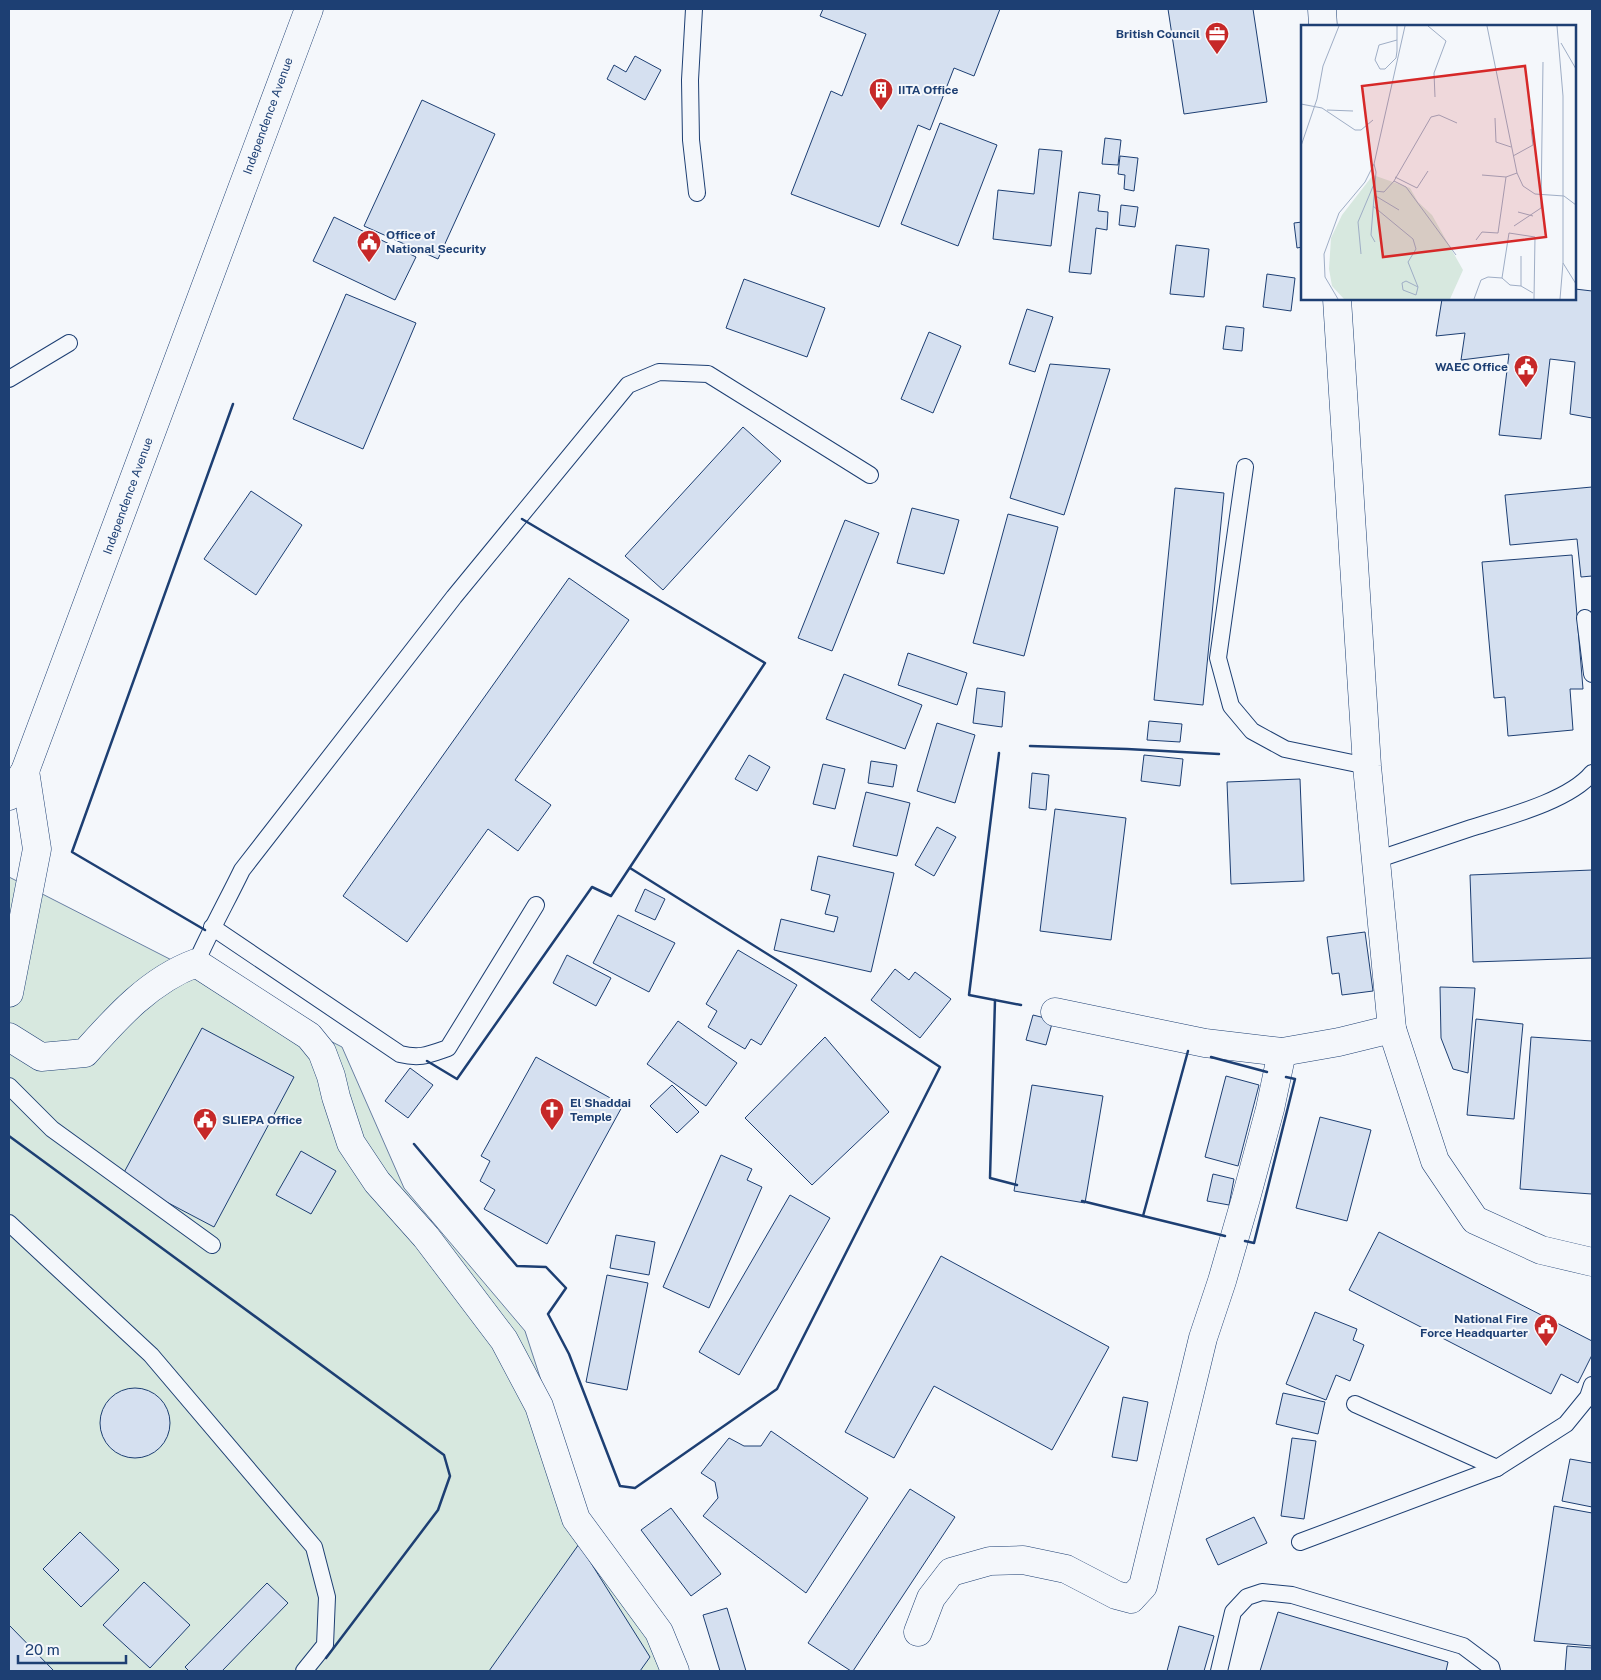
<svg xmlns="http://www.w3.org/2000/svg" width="1601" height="1680" font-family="'Public Sans',sans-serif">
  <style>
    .green { fill: #d7e8df; stroke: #687fa3 }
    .building { fill: #d5e0f0; stroke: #1d3f73 }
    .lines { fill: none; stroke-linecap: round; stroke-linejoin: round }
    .service-casing { stroke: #1d3f73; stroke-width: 18 }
    .minor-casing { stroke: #1d3f73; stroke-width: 29 }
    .tertiary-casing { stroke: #1d3f73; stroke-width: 29 }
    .service { stroke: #f4f7fb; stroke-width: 16 }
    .minor { stroke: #f4f7fb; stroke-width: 28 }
    .tertiary { stroke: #f4f7fb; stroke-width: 28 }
    .wall { stroke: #1d3f73; stroke-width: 2.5 }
    .labels { text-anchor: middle; stroke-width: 4; stroke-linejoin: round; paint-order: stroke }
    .poi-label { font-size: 12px; font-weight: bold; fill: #1d3f73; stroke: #f4f7fb; text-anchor: start }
    .street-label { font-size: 12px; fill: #1d3f73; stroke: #f4f7fb }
    .inset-road { fill: none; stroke: #9eadc5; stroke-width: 1 }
    .view { fill: #d62828; fill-opacity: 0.15; stroke: #d62828; stroke-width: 2.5 }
    .inset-edge { fill: none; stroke: #1d3f73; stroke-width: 2.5 }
  </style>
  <rect width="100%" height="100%" fill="#f4f7fb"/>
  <path class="green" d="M9,877L342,1047L404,1188L525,1331L584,1513L679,1671H9Z"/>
  <g class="building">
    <path d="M823,9H1000L974,76L954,68L930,130L918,125L879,227L791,194L831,91L842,96L866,34L820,16Z"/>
    <path d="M1168,9H1253L1267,102L1184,114Z"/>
    <path d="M635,56L661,70L645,100L607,79L614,65L626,72Z"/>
    <path d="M422,100L495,134L438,259L364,226Z"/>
    <path d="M940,123L997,145L958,246L901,224Z"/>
    <path d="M1105,138L1121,140L1118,165L1102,164Z"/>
    <path d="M1039,149L1062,151L1051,246L993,239L998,190L1034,194Z"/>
    <path d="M1120,156L1138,158L1134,191L1124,189L1125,175L1118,174Z"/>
    <path d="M1079,192L1100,195L1098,211L1108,212L1107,230L1096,228L1091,274L1069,272Z"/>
    <path d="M1121,205L1138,207L1135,227L1119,225Z"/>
    <path d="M334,217L416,257L395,300L313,261Z"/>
    <path d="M1302,222V247L1297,248L1294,223Z"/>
    <path d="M1176,245L1209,249L1204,297L1170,294Z"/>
    <path d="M1267,274L1295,278L1291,311L1263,307Z"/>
    <path d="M744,279L825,308L807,357L726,328Z"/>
    <path d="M1575,289L1592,291V418L1570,414L1575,362L1550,359L1541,439L1499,435L1509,354L1461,360L1465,333L1436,336L1442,299H1575Z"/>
    <path d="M346,294L416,323L363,449L293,419Z"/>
    <path d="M1027,309L1053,317L1035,372L1009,364Z"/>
    <path d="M1226,326L1244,328L1242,351L1223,349Z"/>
    <path d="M929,332L961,346L933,413L901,399Z"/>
    <path d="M1050,364L1110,369L1064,515L1010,498Z"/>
    <path d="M743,427L781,461L663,590L625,556Z"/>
    <path d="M1592,487V576L1581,577L1577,539L1510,545L1505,495Z"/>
    <path d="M1175,488L1224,493L1203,705L1154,700Z"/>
    <path d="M251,491L302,525L256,595L204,559Z"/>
    <path d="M912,508L959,520L944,574L897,563Z"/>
    <path d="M1008,514L1058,527L1024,656L973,643Z"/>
    <path d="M845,520L879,533L832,651L798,638Z"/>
    <path d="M1572,555L1583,689H1570L1573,730L1508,736L1505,697L1494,698L1482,562Z"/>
    <path d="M569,578L629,620L515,780L551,805L518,851L488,829L407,942L343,896Z"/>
    <path d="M908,653L967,673L957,705L898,685Z"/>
    <path d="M844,674L922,705L905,749L826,719Z"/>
    <path d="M977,688L1005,692L1002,727L973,723Z"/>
    <path d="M1149,721L1182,724L1180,742L1147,740Z"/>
    <path d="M937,723L975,735L955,803L917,791Z"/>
    <path d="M749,755L770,767L757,791L735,779Z"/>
    <path d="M1144,755L1183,759L1180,786L1141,781Z"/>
    <path d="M871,761L897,765L893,787L868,783Z"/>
    <path d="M823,764L845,769L835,809L813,804Z"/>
    <path d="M1032,773L1049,775L1046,810L1029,808Z"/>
    <path d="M1300,779L1304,881L1231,884L1227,782Z"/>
    <path d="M866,792L910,803L897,856L853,846Z"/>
    <path d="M1055,809L1126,818L1111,940L1040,931Z"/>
    <path d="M937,827L956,837L934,876L915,865Z"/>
    <path d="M818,856L894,873L871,972L774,950L781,919L834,932L838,917L825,914L830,895L811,890Z"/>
    <path d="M1592,870V958L1473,962L1470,875Z"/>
    <path d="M645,889L665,899L655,920L635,911Z"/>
    <path d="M618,915L675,943L649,992L593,963Z"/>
    <path d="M1365,932L1373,991L1342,995L1339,973L1332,974L1327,937Z"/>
    <path d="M738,950L797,985L761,1045L751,1039L745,1049L708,1027L717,1011L706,1004Z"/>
    <path d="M567,955L611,978L596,1006L553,983Z"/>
    <path d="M895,969L909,980L915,972L951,999L920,1038L871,1000Z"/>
    <path d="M1440,987L1475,988L1468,1073L1453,1069L1441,1038Z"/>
    <path d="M1033,1015L1053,1020L1046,1045L1026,1040Z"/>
    <path d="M1476,1019L1523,1024L1514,1119L1467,1115Z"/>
    <path d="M678,1021L737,1063L706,1106L647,1064Z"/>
    <path d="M202,1028L294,1077L214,1227L121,1178Z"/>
    <path d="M825,1037L889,1112L812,1185L745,1118Z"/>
    <path d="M1531,1037L1592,1041V1194L1520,1189Z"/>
    <path d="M536,1057L623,1105L547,1244L484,1209L495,1190L480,1181L490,1161L481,1156Z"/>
    <path d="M410,1068L433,1085L408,1118L385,1101Z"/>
    <path d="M1226,1076L1259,1085L1238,1166L1205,1157Z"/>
    <path d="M672,1085L699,1112L677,1133L650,1106Z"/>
    <path d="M1032,1085L1103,1096L1085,1203L1014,1191Z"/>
    <path d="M1320,1117L1371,1130L1347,1221L1296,1208Z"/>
    <path d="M301,1151L336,1171L311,1214L276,1195Z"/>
    <path d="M721,1155L752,1169L747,1180L762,1187L709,1308L663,1287Z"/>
    <path d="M1213,1174L1234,1179L1229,1205L1207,1201Z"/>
    <path d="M790,1195L830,1218L739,1375L699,1352Z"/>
    <path d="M1379,1232L1592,1341V1355L1578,1383L1561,1374L1551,1394L1349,1290Z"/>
    <path d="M616,1235L655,1242L649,1275L610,1268Z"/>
    <path d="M941,1256L1109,1347L1052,1450L934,1386L894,1458L845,1432Z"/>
    <path d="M607,1275L648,1283L627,1390L586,1382Z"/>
    <path d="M1315,1312L1357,1329L1353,1340L1364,1345L1350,1381L1336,1375L1326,1400L1286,1384Z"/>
    <circle cx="135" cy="1423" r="35"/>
    <path d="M1283,1393L1325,1402L1318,1434L1276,1424Z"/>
    <path d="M1123,1397L1148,1402L1137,1461L1112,1457Z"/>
    <path d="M771,1431L868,1498L806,1593L703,1516L718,1498L715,1482L701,1473L729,1438L744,1446H761Z"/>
    <path d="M1292,1438L1316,1441L1304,1519L1281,1516Z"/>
    <path d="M1570,1459L1592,1463V1507L1562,1501Z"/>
    <path d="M910,1489L955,1517L853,1671H851L808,1643Z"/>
    <path d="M1554,1506L1592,1513V1646L1534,1641Z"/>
    <path d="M671,1508L721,1574L691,1596L641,1530Z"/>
    <path d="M1254,1517L1267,1543L1218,1565L1206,1539Z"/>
    <path d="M80,1532L119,1570L81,1607L43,1569Z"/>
    <path d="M579,1544L650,1657L640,1671H489Z"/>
    <path d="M144,1582L190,1625L150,1668L103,1625Z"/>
    <path d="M267,1583L288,1603L222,1671H189L185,1667Z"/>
    <path d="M727,1608L746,1671H720L703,1615Z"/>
    <path d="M1278,1612L1448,1662L1446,1671H1260Z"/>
    <path d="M9,1625L54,1671H9Z"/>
    <path d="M1179,1626L1214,1636L1204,1671H1167Z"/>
    <path d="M1567,1646L1592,1648V1671H1565Z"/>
  </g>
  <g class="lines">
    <defs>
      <g id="service">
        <path d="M694,9L690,80L691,140L697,193"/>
        <path d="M9,379L69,343"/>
        <path d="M1245,467L1218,658L1231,706L1252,731L1285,749L1367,766"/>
        <path d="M1585,618L1592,674"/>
        <path d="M1376,860C1408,849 1439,839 1471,828C1506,817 1569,801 1592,773"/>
        <path d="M212,927L400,1054C420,1059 428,1055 448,1048L536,905"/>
        <path d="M196,963C210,931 227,901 242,870L454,597L628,385L659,372L708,374L870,475"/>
        <path d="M9,1086L52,1129L212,1245"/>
        <path d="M9,1223L151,1355L314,1547L327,1597L325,1645L304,1671"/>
        <path d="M1355,1404L1497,1468"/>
        <path d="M1300,1542L1497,1468L1566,1424L1588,1397L1592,1385"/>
        <path d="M1219,1671L1233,1612L1247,1597L1262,1592L1292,1595L1463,1646L1491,1667L1492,1671"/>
      </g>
      <g id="minor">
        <path d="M1322,9L1323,26"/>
        <path d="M1337,299L1367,766L1392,1029L1435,1161L1475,1220L1541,1250L1592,1262"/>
        <path d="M9,993L37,849L25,771"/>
        <path d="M1055,1012L1205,1043L1282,1052L1339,1042L1392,1029"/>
        <path d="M9,1037L41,1057L85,1053C117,1017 150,980 196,963L309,1036L322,1052L331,1076L336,1097L351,1143L377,1182L426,1237L504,1340L539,1406L576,1519L659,1632L675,1671"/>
        <path d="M918,1632L931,1598L951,1572L990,1561L1023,1560L1066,1569L1116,1595L1131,1599L1143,1586L1203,1338L1222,1281L1246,1198L1270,1109L1282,1052"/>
      </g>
      <path id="tertiary" d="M9,796L25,771L309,9"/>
    </defs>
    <use href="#service" class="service-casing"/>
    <use href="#minor" class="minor-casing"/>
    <use href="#tertiary" class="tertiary-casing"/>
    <use href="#service" class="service"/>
    <use href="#minor" class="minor"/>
    <use href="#tertiary" class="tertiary"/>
    <g class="wall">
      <path d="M1030,746L1127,749L1219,754"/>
      <path d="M999,753L969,995L1021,1005"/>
      <path d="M205,930L72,852L233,404"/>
      <path d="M995,1000L990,1178L1017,1185"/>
      <path d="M1211,1057L1267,1072"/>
      <path d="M427,1061L457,1079L592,887L611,896L765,663L522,519"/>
      <path d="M9,1136L444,1455L450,1476L438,1510L326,1658"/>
      <path d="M414,1144L517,1266L546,1267L566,1288L548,1314L569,1354L620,1486L635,1488L777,1389L940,1067L793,970L630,868"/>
      <path d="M1082,1201L1225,1236"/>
      <path d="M1143,1216L1188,1051"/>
      <path d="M1245,1241L1254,1243L1295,1079L1286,1077"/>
    </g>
  </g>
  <defs>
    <symbol id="office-pin" viewBox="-11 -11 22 30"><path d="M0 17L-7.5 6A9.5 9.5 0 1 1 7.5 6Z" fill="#c62828" stroke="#f4f7fb"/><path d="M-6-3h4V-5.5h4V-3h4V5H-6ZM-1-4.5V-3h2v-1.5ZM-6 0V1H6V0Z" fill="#fff"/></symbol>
    <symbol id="building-pin" viewBox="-11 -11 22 30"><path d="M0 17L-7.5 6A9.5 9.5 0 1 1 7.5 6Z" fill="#c62828" stroke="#f4f7fb"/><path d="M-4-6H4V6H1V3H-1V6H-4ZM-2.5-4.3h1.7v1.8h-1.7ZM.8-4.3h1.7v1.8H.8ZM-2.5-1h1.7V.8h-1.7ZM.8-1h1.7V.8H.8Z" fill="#fff"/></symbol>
    <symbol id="civic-pin" viewBox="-11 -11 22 30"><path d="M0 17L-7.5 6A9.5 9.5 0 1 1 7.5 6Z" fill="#c62828" stroke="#f4f7fb"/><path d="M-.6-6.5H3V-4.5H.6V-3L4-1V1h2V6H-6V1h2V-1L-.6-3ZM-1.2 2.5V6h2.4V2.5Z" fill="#fff"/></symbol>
    <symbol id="church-pin" viewBox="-11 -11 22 30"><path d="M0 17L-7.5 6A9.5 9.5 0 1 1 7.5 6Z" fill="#c62828" stroke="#f4f7fb"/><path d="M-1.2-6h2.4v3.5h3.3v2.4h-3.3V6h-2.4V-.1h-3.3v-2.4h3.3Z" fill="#fff"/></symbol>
  </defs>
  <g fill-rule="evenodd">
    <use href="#office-pin" x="1203" y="20" width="28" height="38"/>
    <use href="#building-pin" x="867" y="76" width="28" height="38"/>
    <use href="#civic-pin" x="355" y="228" width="28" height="38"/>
    <use href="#civic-pin" x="1512" y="353" width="28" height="38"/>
    <use href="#church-pin" x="538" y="1096" width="28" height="38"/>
    <use href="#civic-pin" x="191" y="1106" width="28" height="38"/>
    <use href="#civic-pin" x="1532" y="1312" width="28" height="38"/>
  </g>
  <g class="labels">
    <g class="poi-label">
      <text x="1200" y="38" text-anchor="end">British Council</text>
      <text x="898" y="94">IITA Office</text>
      <text x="386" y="239">Office of<tspan x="386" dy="14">National Security</tspan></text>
      <text x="1508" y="371" text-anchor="end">WAEC Office</text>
      <text x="570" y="1107">El Shaddai<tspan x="570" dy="14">Temple</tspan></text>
      <text x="222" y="1124">SLIEPA Office</text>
      <text x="1528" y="1323" text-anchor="end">National Fire<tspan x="1528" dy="14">Force Headquarter</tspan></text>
    </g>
    <g class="street-label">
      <text transform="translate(268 116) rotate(-70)" y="4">Independence Avenue</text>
      <text transform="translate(128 496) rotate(-70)" y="4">Independence Avenue</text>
    </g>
  </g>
  <g transform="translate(1301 25)">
    <rect width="275" height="275" fill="#f4f7fb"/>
    <path d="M72,150L109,163L117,177L131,190L162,245L149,274H43L31,261L28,244L30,213L41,190Z" fill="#d7e8df"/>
    <path class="inset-road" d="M96,1V26L95,33L84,44H79L74,35L78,20L96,15M127,1L145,16L133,48L134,72M186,1L216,148L222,161L234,169L263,171L275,180M256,1L262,71V238L259,274M260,18L275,44M0,79L21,83L54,105H60L72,95M26,85L52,86M194,93L195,117L210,122M0,121L16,74L22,41L38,1M212,131L232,120L230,104M181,150L205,152L216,148M94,152L116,163L127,146M93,156L130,92L138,90L156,98M74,166L83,167L93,156L105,162L155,230M73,170L98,185M72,181L112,214L115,224L107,237L117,262M217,187L232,191M213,201L240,183L242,37M175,215L181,207L197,208L205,152M74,217L70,210L75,147L73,139L104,1M60,229L57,197L73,159M220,231V261L232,268M262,238L275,259M201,253L208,208L234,212L233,274M105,256L117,262L115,270L102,265L101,258ZM37,274L24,252L23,229L38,188L64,157L73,139M173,274L180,255L187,252L201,253L209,260L220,261"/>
    <path class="view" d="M224,41L245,212L82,232L61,61Z"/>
    <rect width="275" height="275" class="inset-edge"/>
  </g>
  <rect width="1601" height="1680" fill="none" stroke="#1d3f73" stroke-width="20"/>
  <path d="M18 1655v8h108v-8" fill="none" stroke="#1d3f73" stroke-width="2.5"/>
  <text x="25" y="1655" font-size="15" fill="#1d3f73" stroke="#f4f7fb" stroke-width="4" paint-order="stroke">20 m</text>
</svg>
